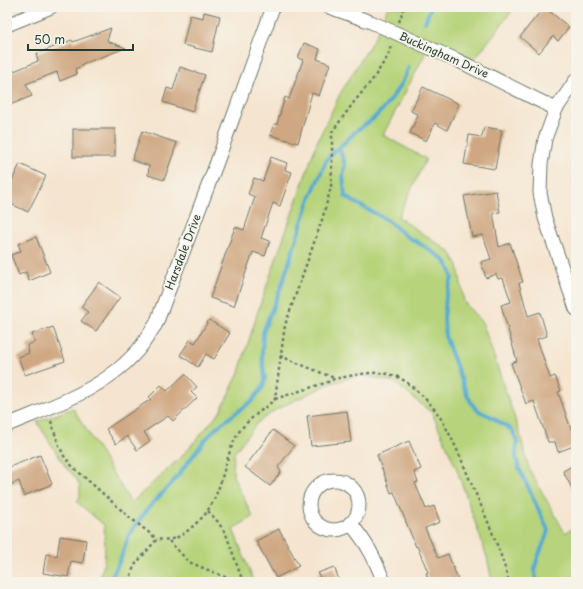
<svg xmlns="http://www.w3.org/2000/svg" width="583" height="589" font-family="'Playpen Sans',sans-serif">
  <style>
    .green { fill: #b7d47b; stroke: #6b8858 }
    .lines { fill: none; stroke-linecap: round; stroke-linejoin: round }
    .stream { stroke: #53aad0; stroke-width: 4 }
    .building { fill: #cfa782 }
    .minor-casing { stroke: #6a786b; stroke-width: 15 }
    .path { stroke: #6a786b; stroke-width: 2.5; stroke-dasharray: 3 3; stroke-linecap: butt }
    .minor { stroke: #fff; stroke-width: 13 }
    .labels { text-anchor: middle; stroke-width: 3.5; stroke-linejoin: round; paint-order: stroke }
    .street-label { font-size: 11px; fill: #1f3d34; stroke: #f7f3e8 }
  </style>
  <rect width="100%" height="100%" fill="#f7f3e8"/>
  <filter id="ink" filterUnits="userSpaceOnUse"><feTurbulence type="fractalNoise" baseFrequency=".025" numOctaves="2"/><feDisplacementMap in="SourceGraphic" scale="8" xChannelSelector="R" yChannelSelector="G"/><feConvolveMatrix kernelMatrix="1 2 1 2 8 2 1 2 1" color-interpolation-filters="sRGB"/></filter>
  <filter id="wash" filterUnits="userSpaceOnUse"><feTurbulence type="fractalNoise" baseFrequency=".012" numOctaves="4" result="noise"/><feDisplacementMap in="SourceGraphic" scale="16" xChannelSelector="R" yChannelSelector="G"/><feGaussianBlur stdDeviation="0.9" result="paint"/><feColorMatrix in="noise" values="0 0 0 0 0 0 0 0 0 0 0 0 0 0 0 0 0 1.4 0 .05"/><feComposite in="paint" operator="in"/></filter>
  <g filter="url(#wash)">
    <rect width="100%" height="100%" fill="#f5e5d0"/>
    <path class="green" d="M388,7H515L474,60L431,38L424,56L383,135L426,159L398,217L450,252L458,265L464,302L483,324L520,434L529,469L565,533L576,526V582H492L487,557L456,467L432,413L394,382L360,375L329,384L277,409L257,423L234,453L233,476L253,517L233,529L254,582H97C107,565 105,545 104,525L77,502L80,496V486L76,478L67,469L37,422L73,408L131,503L182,456L220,412L238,375L259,308L317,142L340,94L376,35Z"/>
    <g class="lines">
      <g class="stream">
        <path d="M425,22L431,7"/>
        <path d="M340,147V150L345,164L343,176L345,196L354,202L387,220L406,236L427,248L444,260L450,269L452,278L446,296L444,318L445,336L467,395L474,407L481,412L490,416L512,430L515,436L517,442L516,457L519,468L548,530C545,546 528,568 538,582"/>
        <path d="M107,582L114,573L122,555L130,533L150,506L172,483L206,439L217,427L252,401L263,387L265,379L262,356L263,332L281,287L309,201L326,161L334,151L339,148L355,132L373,119L386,106L402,83L409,67"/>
      </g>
    </g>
    <g id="blocks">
      <g class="building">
        <path d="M544,7L569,27L558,41L553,36L539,53L520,37Z"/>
        <path d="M204,12L220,16L212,52L183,45L190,15L203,18Z"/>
        <path d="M111,28L107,41L126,48L82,64V66L75,69L77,74L60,81L57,72L26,84L32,96L7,106V74L38,61L36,54L72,40L73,42Z"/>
        <path d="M304,43L320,49L317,59L330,64L319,96L312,93L298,143L270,135L274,124H277L285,97L289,99L303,60L298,58Z"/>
        <path d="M180,67L205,75L192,112L163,102L167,88L173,90Z"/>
        <path d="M423,87L459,104L447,130L435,123L426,141L410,133L418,115L411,111Z"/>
        <path d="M484,127L502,130L495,169L464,164L469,135L482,137Z"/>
        <rect x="73" y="129" width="42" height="28"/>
        <path d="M142,131L177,143L164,180L148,175L149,166L132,160Z"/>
        <path d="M271,157L287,163L285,170L292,172L280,206L273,203L261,238L270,241L265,256L253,252L234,306L210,298L235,227L244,230L255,197L248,194L254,178L263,181Z"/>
        <path d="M20,164L46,176L28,212L7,202V191Z"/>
        <path d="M496,191L500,212L493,213L499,247L510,243L523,282L519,283L528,316L540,312L547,336L537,339L550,378L555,376L561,391L558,392L572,432L576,430V445L558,452L555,442H548L534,401L526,404L511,363L517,361L501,305L511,302L503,278L498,279L496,274L486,278L481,262L491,259L483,235L472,237L464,196Z"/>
        <path d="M36,237L50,272L29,281L26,272L19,275L11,255L21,251L18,244Z"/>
        <path d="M99,282L120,297L96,331L81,321L88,312L81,307Z"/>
        <path d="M209,320L230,333L214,359L206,354L198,367L180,355L190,340L195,343Z"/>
        <path d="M53,327L65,361L25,375L18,357L29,353L27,345L35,342L32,334Z"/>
        <path d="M185,374L197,387L191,392L197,398L173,421L168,416L144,432L150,441L137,450L127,436L116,444L106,429L151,399L149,397L161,385L167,391Z"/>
        <path d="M347,411L351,442L311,446L307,416Z"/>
        <path d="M273,430L294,446L278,467L281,472L270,486L245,467Z"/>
        <path d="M409,441L421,469L414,472L418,482L415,483L426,509L434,506L440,522L425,528L438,558L448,554L459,582H429L426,573L428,572L417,546L416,547L394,492L391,493L377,455Z"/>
        <path d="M40,455L52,484L24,496L19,481L7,486V468Z"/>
        <path d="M576,464V496L563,471Z"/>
        <path d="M279,529L299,566L276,578L256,541Z"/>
        <path d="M60,536L86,540L83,563L71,561L68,577L43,573L46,554L57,556Z"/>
        <path d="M334,567L340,582H322L318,573Z"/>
      </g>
    </g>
  </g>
  <g filter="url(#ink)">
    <use href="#blocks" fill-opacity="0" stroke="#6a786b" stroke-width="1"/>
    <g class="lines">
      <defs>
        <g id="minor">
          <path d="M329,7L371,22L457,60L556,109"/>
          <path d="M7,25L51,7"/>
          <path d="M576,80L556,109L545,139L541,164L540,193L545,218L576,309"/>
          <path d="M7,425C55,405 109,388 142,345C147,338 151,331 156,324L217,162L273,7"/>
          <circle cx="334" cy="505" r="25"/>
          <path d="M350,523C368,544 374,557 384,582"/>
        </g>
      </defs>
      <use href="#minor" class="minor-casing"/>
      <g class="path">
        <path d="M399,22L404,7"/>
        <path d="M280,356L334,378"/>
        <path d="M275,399L328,382L334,379C356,375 380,368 400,378C412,385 430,402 438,414C452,436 462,461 472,485C486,517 500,548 509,582"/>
        <path d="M51,421L58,443L64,456L73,467L128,516L157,539"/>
        <path d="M208,511L218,522L226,534L243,582"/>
        <path d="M169,541L189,562L237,582"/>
        <path d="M129,582L134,566L157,539C173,541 179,538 191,528C196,523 204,517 208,510C223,488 224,459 237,435C245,421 263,410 275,399L285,325L322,220L331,187L332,165V132L354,102L373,79L388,56L391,45"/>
      </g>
      <use href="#minor" class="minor"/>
    </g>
  </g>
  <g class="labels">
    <g class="street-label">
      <text transform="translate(444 55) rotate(24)" y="4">Buckingham Drive</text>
      <text transform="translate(183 252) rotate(-69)" y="4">Harsdale Drive</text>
    </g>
  </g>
  <rect width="583" height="589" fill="none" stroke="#f7f3e8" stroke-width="24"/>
  <path d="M28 44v6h105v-6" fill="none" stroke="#1f3d34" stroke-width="2"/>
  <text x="34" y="44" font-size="12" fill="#1f3d34" stroke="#f7f3e8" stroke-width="3" paint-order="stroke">50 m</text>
</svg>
